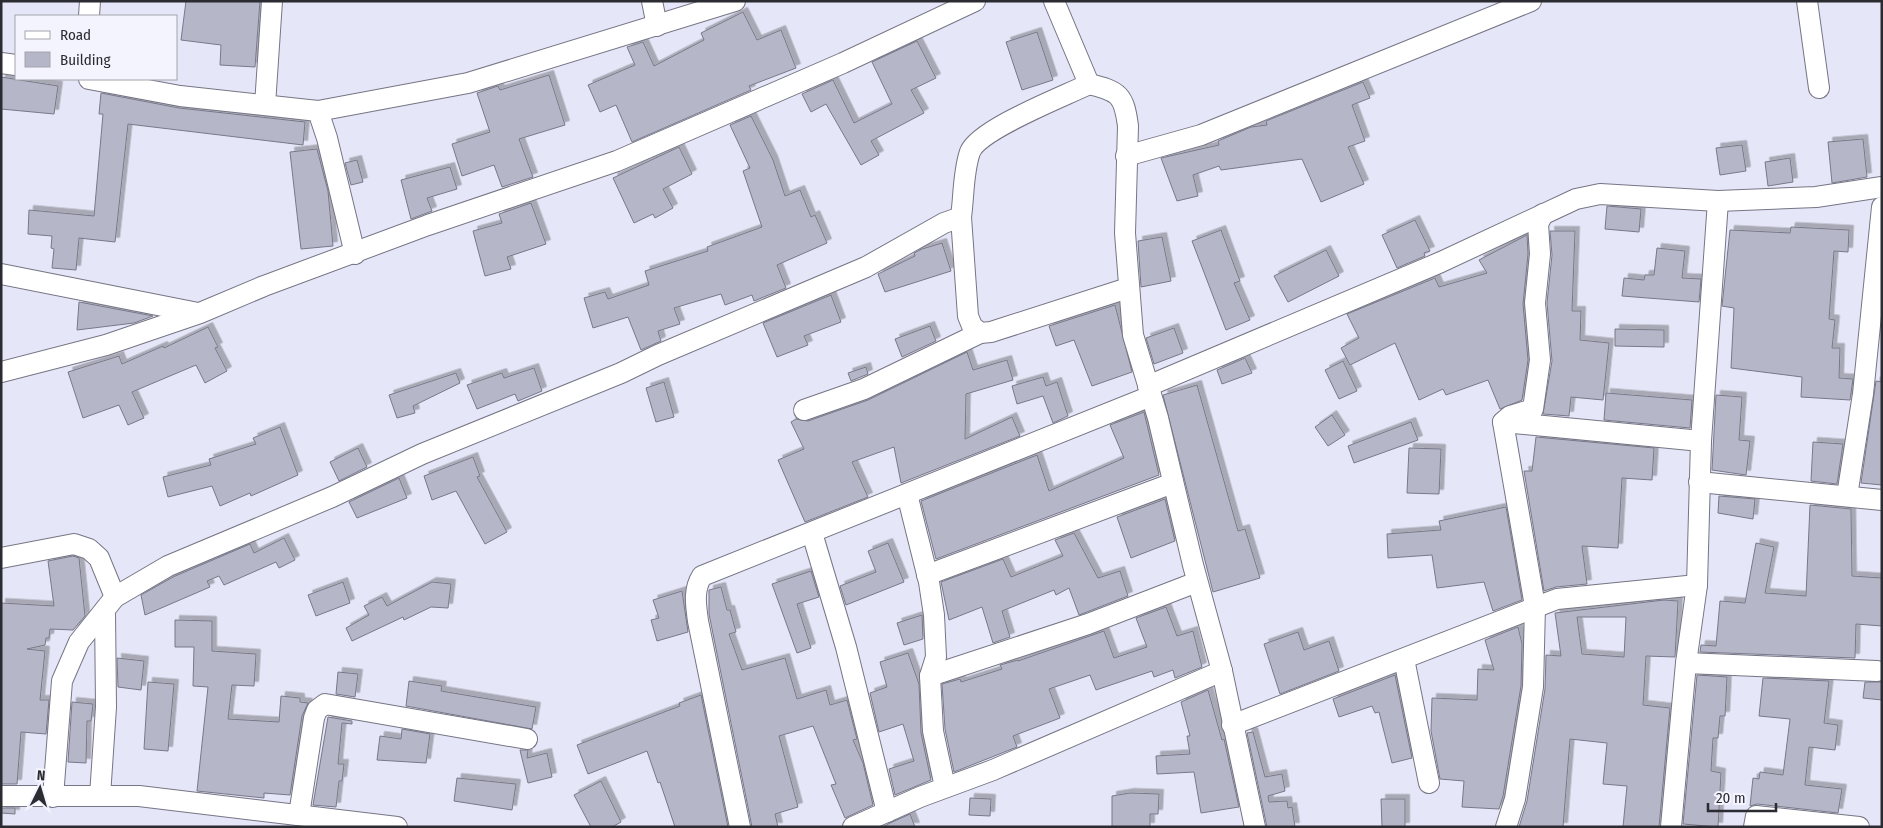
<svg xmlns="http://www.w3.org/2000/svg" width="1883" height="828" font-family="'Fira Sans Condensed',sans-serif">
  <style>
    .building { fill: #b5b6c7; stroke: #787988; fill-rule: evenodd; filter: url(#shadow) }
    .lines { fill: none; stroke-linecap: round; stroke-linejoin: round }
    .street-casing { stroke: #757585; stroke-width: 22 }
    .street { stroke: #fff; stroke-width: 20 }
  </style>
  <defs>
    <filter id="shadow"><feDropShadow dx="4.5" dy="-4.5" stdDeviation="0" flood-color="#0004"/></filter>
  </defs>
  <rect width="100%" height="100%" fill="#e5e6f7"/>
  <g class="building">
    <path d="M186,1H260L255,67L220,65L221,45L181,40Z"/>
    <path d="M743,12L757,40L781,30L796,68L749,86L751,90L632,142L616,105L600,112L588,85L635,65L627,47L643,42L654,66L704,40L701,33Z"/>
    <path d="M1037,32L1053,80L1022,90L1006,42Z"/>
    <path d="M917,41L936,78L911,90L924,113L871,141L879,155L861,165L826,104L811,112L802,94L833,80L854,123L892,104L872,62Z"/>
    <path d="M549,75L565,125L519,139L533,177L502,187L494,165L462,176L452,144L490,132L477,93L498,86L500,90Z"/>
    <path d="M1,77L58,86L54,114L1,109Z"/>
    <path d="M1363,82L1370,98L1352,105L1365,141L1348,147L1364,184L1321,202L1302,159L1221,170L1219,166L1193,175L1198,196L1177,201L1161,158L1219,145L1218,141L1251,127L1267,125L1266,121Z"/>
    <path d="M101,93L179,108L305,122L303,145L128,124L115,242L79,238L76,270L52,268L54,249L51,248L52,236L28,234L29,210L94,216L103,114H99Z"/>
    <path d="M751,116L773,160L785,196L800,190L811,217L815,215L827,243L777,265L786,288L754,301L752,295L725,305L721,294L674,308L680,324L658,331L661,341L641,350L628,317L593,328L584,298L605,292L608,299L649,285L645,271L708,251L707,247L762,227L743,171L750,168L730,125Z"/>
    <path d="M1863,139L1867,177L1832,183L1828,142Z"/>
    <path d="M1742,145L1746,171L1720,175L1716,148Z"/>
    <path d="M679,147L692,174L663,189L673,208L655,218L653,214L634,223L613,178Z"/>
    <path d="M317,149L328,191L333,246L301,249L290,152Z"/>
    <path d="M1790,158L1793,182L1768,186L1765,162Z"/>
    <path d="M357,160L363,182L351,185L345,163Z"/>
    <path d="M450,167L457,189L427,198L432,211L411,219L401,180Z"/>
    <path d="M531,203L546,244L507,257L511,269L485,276L473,231L502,223L499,214Z"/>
    <path d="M1607,206L1641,209L1639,232L1605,229Z"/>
    <path d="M1415,220L1430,251L1424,253L1425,256L1397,268L1382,235Z"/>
    <path d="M1791,227L1849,230L1848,252L1834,251L1829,319L1835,320L1832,348H1840L1839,378L1853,379L1850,400L1801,397L1802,377L1731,368L1734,308L1722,306L1730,230L1790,233Z"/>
    <path d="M1221,230L1240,281L1234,283L1250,320L1226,330L1192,241Z"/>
    <path d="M1550,231H1575L1572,311H1581L1580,340L1609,343L1603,400L1571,397L1569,416L1543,414L1552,361L1547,303L1552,255Z"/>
    <path d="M1527,235L1528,254L1523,304L1528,360L1522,400L1500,409L1488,380L1446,395L1443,389L1419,400L1395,343L1350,365L1341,348L1359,338L1347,314L1435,278L1439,287L1487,273L1479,260Z"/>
    <path d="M1162,237L1171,281L1141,287L1138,241Z"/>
    <path d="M942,243L951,271L885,292L878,274L915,256L914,253L922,249Z"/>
    <path d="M1657,248L1685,251L1682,278L1701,279L1699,302L1622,296L1624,278L1644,280L1645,275H1654Z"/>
    <path d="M1326,250L1339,276L1288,302L1274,276Z"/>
    <path d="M831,295L841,322L804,336L808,345L777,357L763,323Z"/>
    <path d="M79,302L153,316L134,323L77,330Z"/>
    <path d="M1115,305L1132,372L1092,386L1074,340L1056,346L1049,326Z"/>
    <path d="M930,326L936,341L902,357L895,339Z"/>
    <path d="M208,327L218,347L215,348L227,371L205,383L196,365L132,392L144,418L128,425L119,405L83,418L68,372L119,356L122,364L163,346L164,348Z"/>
    <path d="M1174,328L1183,353L1154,364L1146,338Z"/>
    <path d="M1615,329L1664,330V347L1615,346Z"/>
    <path d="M967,352L973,370L1007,360L1013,380L966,394L965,439L1012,417L1020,436L901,483L894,447L852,462L868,497L805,522L778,460L804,449L791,422L796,419L808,421L868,400Z"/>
    <path d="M1245,358L1252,373L1222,384L1217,370Z"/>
    <path d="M1343,361L1357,391L1339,399L1325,370Z"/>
    <path d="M866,367L868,374L851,381L848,373Z"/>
    <path d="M534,368L542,391L518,401L515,394L477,409L467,385L502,373L504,378Z"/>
    <path d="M456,373L460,383L413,406L415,413L397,418L389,395Z"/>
    <path d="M1043,377L1046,386L1057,382L1068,416L1053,423L1043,396L1017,404L1012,386Z"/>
    <path d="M1876,381L1882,382V485L1861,483Z"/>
    <path d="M664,382L674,417L656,422L646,388Z"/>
    <path d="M1197,385L1238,531L1245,529L1260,578L1213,592L1163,395Z"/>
    <path d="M1606,393L1692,400L1690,428L1604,420Z"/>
    <path d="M1716,395L1742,397L1739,440L1750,441L1746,475L1712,470Z"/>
    <path d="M1144,412L1159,475L936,559L921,501L1037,455L1049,491L1124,458L1110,425Z"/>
    <path d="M1332,415L1345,435L1328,446L1315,427Z"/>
    <path d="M1411,422L1418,440L1354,463L1348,446Z"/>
    <path d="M280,427L298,475L251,496L250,493L220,506L212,486L168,497L163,477L211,465L209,459L256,444L253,438Z"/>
    <path d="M1536,437L1654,448L1652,480L1622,478L1618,548L1582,546L1587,584L1556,587L1544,591L1524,471H1532Z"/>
    <path d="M1813,442L1843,444L1837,484L1811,481Z"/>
    <path d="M358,448L367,467L339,481L330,462Z"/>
    <path d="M1409,448L1441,449L1439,494L1407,493Z"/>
    <path d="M473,457L480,476L477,477L507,532L485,544L456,491L432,500L424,476Z"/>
    <path d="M399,478L407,498L357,518L349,502Z"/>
    <path d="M1719,496L1755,499L1753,519L1718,513Z"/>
    <path d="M1165,499L1175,541L1131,558L1117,517Z"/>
    <path d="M1810,505L1851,509L1852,576L1882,578V626L1856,624L1855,658L1700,652L1701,645L1716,646L1720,601L1745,603L1756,543L1774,547L1765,593L1806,596Z"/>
    <path d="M1506,507L1522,600L1493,611L1484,582L1437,588L1432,555L1388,558L1387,534L1441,530L1439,521Z"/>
    <path d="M1074,533L1098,578L1120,571L1128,596L1079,615L1069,588L1056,595L1054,590L1002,611L1010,637L993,643L982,607L949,620L941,582L1003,559L1011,577L1063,556L1055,540Z"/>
    <path d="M284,538L295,560L279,568L276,562L224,585L219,576L207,581L210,587L145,615L141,595L173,577L250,544L254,553Z"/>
    <path d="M888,543L904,582L846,605L840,586L876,572L868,551Z"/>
    <path d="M73,556L79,558L85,616L73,630L50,629L49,638H46L45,645L27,649L45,651L40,700H49L46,734L21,732L17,784H1V603L54,606L48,561Z"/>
    <path d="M811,571L819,597L797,604L811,648L797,653L772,584Z"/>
    <path d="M343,582L350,603L316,616L308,595Z"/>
    <path d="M432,582L451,584L448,608L431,607L404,620L403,617L352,641L346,628L369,615L364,606L382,597L387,606Z"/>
    <path d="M721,587L727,610H730L736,632L729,634L742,670L785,658L797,699L826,690L830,705L847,700L857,739L853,740L863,763L873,805L845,818L831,785L836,784L813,726L779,736L798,807L775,814L778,827H752L709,614V590Z"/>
    <path d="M682,591L688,632L657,641L651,620L659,618L653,600Z"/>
    <path d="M1664,600L1678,601L1675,657L1646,656L1643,705L1670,708L1659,827H1623L1627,786L1603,784L1607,743L1570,739L1563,827H1519L1527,801L1545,689L1546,655L1561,656L1555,613ZM1577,617H1626L1624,657L1582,654Z"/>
    <path d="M1166,607L1177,636L1193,631L1202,667L1175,678L1173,670L1154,677L1152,671L1096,690L1090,675L1049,689L1060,718L1013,736L1017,747L954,772L945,729L942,684L960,679L961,682L1002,669L1000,665L1018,660V661L1104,631L1114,658L1147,647L1136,618Z"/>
    <path d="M922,615L923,639L904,645L897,623Z"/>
    <path d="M175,620L212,621V651L256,654L254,686L232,685L228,719L279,722L281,696L300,698V702L308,703L302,716L290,795L264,793V798L197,791L208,687L193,686L194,647H175Z"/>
    <path d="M1518,627L1522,644L1521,686L1503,796L1499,809L1462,807L1464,781L1440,779L1431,731L1432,698L1477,700L1478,669L1494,670L1485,640Z"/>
    <path d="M1298,632L1304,650L1329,641L1339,671L1280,694L1264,644Z"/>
    <path d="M908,653L919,684L921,733L931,780L895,795L889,769L914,761L903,724L879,732L870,693L887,687L880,662Z"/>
    <path d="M117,658L144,661L141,690L118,687Z"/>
    <path d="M338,672L358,674L355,697L336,694Z"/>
    <path d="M1395,675L1412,758L1392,763L1379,712L1375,713L1372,706L1339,717L1333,699Z"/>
    <path d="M1697,675L1727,677L1725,716H1720L1718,738H1713L1711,771L1721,773L1718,827L1683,824Z"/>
    <path d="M1763,678L1829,681L1824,723L1838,725L1835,750L1809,747L1805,785L1842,789L1838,813L1757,804L1750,806L1753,778L1759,779L1760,772L1783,775L1790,719L1759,716Z"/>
    <path d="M409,681L442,686L441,691L536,707L532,729L406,706Z"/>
    <path d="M148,682L174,684L168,751L144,749Z"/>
    <path d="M1865,682H1882V700L1863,698Z"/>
    <path d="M1208,690L1222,740L1224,739L1239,807L1201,813L1194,772L1157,774L1156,756L1190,754L1187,736H1190L1181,702Z"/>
    <path d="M701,695L728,827H675L660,782L658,783L647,751L588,774L577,745L680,706L679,703Z"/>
    <path d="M72,702L93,704L91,721H87L86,763L68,762Z"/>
    <path d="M328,717L352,721V724L342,723L338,764H344L342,781H339L336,807L313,805Z"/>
    <path d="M402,729L430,734L426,763L377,760L380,736L401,739Z"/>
    <path d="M1253,732L1265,777L1282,774L1285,791L1268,796L1269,802L1287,801L1288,808L1292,807L1295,827H1267L1247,733Z"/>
    <path d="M520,750H528L527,758L547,753L552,777L528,783Z"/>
    <path d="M457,778L516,784L512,810L454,801Z"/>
    <path d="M601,781L621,822L612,827H591L574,795Z"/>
    <path d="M1130,793L1159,794L1158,814H1150V827H1112V796Z"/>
    <path d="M970,798L991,799L990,816L969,815Z"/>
    <path d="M1381,799H1405V827H1382Z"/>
    <path d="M1,808H15V814L1,813Z"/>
    <path d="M910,814L915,827H883L890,823Z"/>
  </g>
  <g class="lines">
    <defs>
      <g id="street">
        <path d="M652,1L657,26"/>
        <path d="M1054,1L1089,84C1119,91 1124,95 1128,126L1125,233L1133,335L1158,418L1193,565L1222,671L1255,827"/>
        <path d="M1807,1L1819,88"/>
        <path d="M89,16L90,1"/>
        <path d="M1,63L16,65"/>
        <path d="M89,79L180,96L318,111L327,138L355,254"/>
        <path d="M265,105L272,1"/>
        <path d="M318,111L468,83L735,1"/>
        <path d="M1126,156L1201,135L1531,1"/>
        <path d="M1543,214L1538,224L1540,254L1535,303L1540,360L1533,409L1510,416L1503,422L1701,441"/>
        <path d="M961,217L968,316L972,326L980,333L991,332L1128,288"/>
        <path d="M1,274L198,313"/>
        <path d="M1,372L106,345L200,313L264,286L428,225L617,161L843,63L975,1"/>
        <path d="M1148,386L1441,262L1576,199L1600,194L1718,201L1816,197L1882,187"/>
        <path d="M804,410L864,389L980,333"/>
        <path d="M1503,422L1535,606L1533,687L1515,799L1506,827"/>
        <path d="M1699,482L1882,500"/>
        <path d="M907,494L929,582L934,615L936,657L930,676L933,731L945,787"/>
        <path d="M1847,496L1863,394L1882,207"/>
        <path d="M812,533L846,647L887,812"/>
        <path d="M1,558L74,544L89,549L99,558L115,597"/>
        <path d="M927,575L1173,483"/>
        <path d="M1404,659L1429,783"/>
        <path d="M1686,663L1877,671"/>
        <path d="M930,676L1088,624L1197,582"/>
        <path d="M1232,725L1557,599L1697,585"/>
        <path d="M1,796H139L397,827"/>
        <path d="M100,796L106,707L105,610"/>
        <path d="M53,797L62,681L79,642L115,597L168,566L332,497L422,454L621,373L658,355L866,267L944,223L961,217C964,196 963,172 970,152C979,129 1065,96 1089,84"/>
        <path d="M299,815L314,718L317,710L325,704L527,739"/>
        <path d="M740,827L698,621C696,605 693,590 702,576L1151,396"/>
        <path d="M853,827L920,797L993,770L1222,671"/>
        <path d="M1671,827L1686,663L1697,585L1701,441L1718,201"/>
        <path d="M1754,827L1756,816L1859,827"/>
      </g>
    </defs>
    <use href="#street" class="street-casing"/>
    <use href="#street" class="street"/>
  </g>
  <rect width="1883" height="828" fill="none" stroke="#2b2b32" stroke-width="5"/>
  <rect x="15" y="15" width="162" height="65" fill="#f3f4fe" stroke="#a3a4ac"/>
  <rect x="25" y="31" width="25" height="8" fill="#ffffff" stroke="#a3a4ac"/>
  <text x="60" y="40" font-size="15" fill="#2b2b32">Road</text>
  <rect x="25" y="52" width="25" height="15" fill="#b5b6c7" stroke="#a3a4ac"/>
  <text x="60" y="65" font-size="15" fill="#2b2b32">Building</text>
  <g transform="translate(40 788) rotate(5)" stroke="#f3f4fe" stroke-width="4" paint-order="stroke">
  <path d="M0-4L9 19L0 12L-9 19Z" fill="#2b2b32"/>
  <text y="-8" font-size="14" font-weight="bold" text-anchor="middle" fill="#2b2b32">N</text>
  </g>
  <path d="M1708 803v8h68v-8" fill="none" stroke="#2b2b32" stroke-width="2.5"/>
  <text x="1716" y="803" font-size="15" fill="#2b2b32" stroke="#f3f4fe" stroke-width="4" paint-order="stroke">20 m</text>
</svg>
